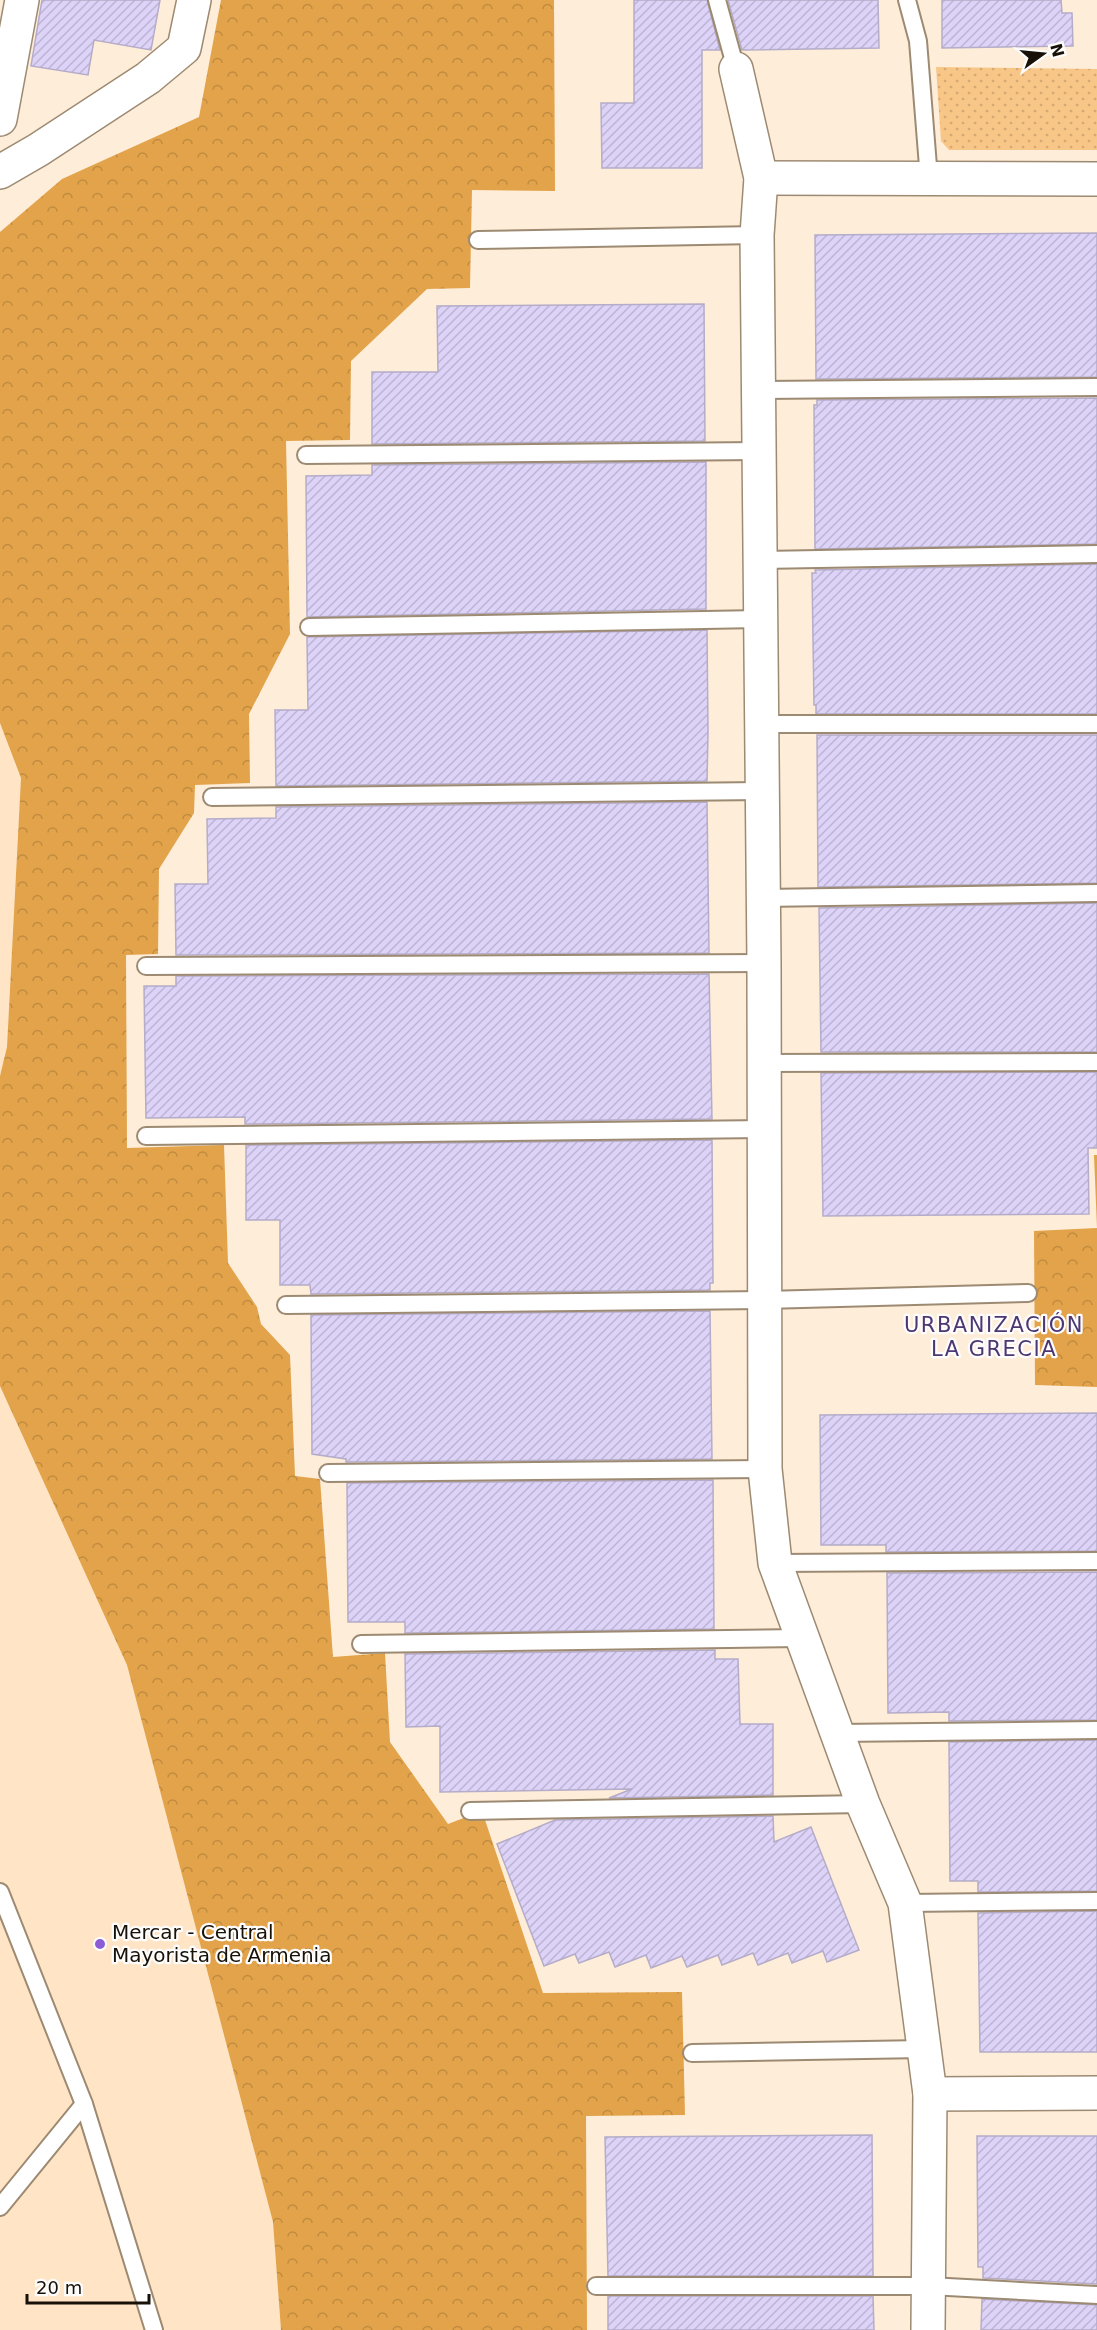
<svg xmlns="http://www.w3.org/2000/svg" width="1097" height="2330" font-family="'DejaVu Sans',sans-serif">
  <style>
    .built { fill: #ffe5c5 }
    .grass { fill: url(#grass-dots) }
    .forest { fill: url(#forest-crowns) }
    .building { fill: url(#building-hatch); stroke: #b4acc8; stroke-width: 1.5 }
    .lines { fill: none; stroke-linecap: round; stroke-linejoin: round }
    .lane-casing { stroke: #9d8a72; stroke-width: 20 }
    .street-casing { stroke: #9d8a72; stroke-width: 36 }
    .lane { stroke: #fff; stroke-width: 16 }
    .street { stroke: #fff; stroke-width: 33 }
    .poi-dot { fill: #8b5cd6; stroke: #fdfdfd; stroke-width: 2 }
    .labels { text-anchor: middle; stroke-width: 4.5; stroke-linejoin: round; paint-order: stroke }
    .poi-label { font-size: 20px; fill: #181108; stroke: #fdfdfd; text-anchor: start }
    .neighbourhood-label { font-size: 21px; letter-spacing: 1.5px; fill: #4d3773; stroke: #fdfdfd }
  </style>
  <defs>
    <pattern id="grass-dots" width="8" height="8" patternUnits="userSpaceOnUse" patternTransform="scale(1.5)"><rect width="8" height="8" fill="#f8c687"/><path d="M2 2h.1M6 6h.1" fill="none" stroke="#d4a973" stroke-width="1.8" stroke-linecap="round"/></pattern>
    <pattern id="forest-crowns" width="20" height="18" patternUnits="userSpaceOnUse" patternTransform="scale(1.5)"><rect width="20" height="18" fill="#e2a34a"/><path d="M2 6a3 3 0 1 1 6 0M12 15a3 3 0 1 1 6 0" fill="none" stroke="#c18b3f"/></pattern>
    <pattern id="building-hatch" width="6" height="6" patternUnits="userSpaceOnUse" patternTransform="scale(1.5)"><rect width="6" height="6" fill="#ddd3f8"/><path d="M-1 1l2-2M0 6l6-6M5 7l2-2" fill="none" stroke="#bdb4d3"/></pattern>
  </defs>
  <rect width="100%" height="100%" fill="#feedd9"/>
  <g class="built">
    <path d="M0,723L21,778L7,1047L0,1076Z"/>
    <path d="M0,1386L127,1665L273,2222L281,2330H0Z"/>
  </g>
  <path class="grass" d="M936,67L1097,69V150H949L941,141Z"/>
  <g class="forest">
    <path d="M221,0H554L555,191L472,190L470,288L427,289L351,361L350,440L286,441L290,634L249,714L250,783L195,785L194,813L159,869L158,954L126,955L127,1148L224,1145L228,1263L257,1307L261,1324L290,1355L295,1476L320,1479L333,1657L385,1653L390,1742L448,1824L482,1811L543,1993L682,1992L685,2115L586,2116L587,2330H281L273,2222L127,1665L0,1386V1076L7,1047L21,778L0,723V232L62,179L199,117Z"/>
    <path d="M1094,1155H1097V1387L1035,1385L1034,1231L1097,1228Z"/>
  </g>
  <g class="building">
    <path d="M42,0H160L151,50L94,40L88,75L31,66Z"/>
    <path d="M634,0H707L720,50H702V168H602L601,103H634Z"/>
    <path d="M728,0H878L879,48L742,50Z"/>
    <path d="M942,0H1061L1062,13H1072L1073,46L942,48Z"/>
    <path d="M1097,233V377L816,379L815,235Z"/>
    <path d="M704,304L705,441L372,444V372H438L437,306Z"/>
    <path d="M1097,398V544L815,549L814,405H817V400Z"/>
    <path d="M706,462V609L307,617L306,476L372,475V465Z"/>
    <path d="M1097,564V714H816V705H814L812,573H816L815,570Z"/>
    <path d="M707,630L708,732L707,781L276,786L275,710H308L307,637Z"/>
    <path d="M817,735H1097V883L818,887Z"/>
    <path d="M707,802L709,953L176,955L175,884H208L207,819L276,818V807Z"/>
    <path d="M1097,903V1052H821L819,908Z"/>
    <path d="M709,974L712,1119L245,1124V1117L146,1118L144,986H176V976Z"/>
    <path d="M1097,1072V1148H1088L1089,1214L823,1216L821,1073Z"/>
    <path d="M712,1140L713,1283H710V1290L311,1294L310,1285H280V1220H246V1145Z"/>
    <path d="M710,1311L712,1459L346,1462V1459L312,1454L311,1315Z"/>
    <path d="M1097,1413V1551L886,1552V1545H821L820,1415Z"/>
    <path d="M713,1480L714,1629L405,1633V1622H348L347,1483Z"/>
    <path d="M1097,1572V1720L949,1721V1712L888,1713L887,1573Z"/>
    <path d="M715,1650V1659H738L740,1724H773V1795L609,1798L632,1789L440,1792V1726L406,1727L405,1654Z"/>
    <path d="M1097,1740V1891L978,1892V1881H950L949,1742Z"/>
    <path d="M773,1816L774,1842L811,1827L859,1950L827,1962L823,1951L792,1963L788,1953L758,1965L753,1953L722,1965L718,1955L687,1967L682,1956L651,1968L646,1955L615,1967L609,1952L579,1963L575,1954L544,1966L497,1844L555,1820Z"/>
    <path d="M1097,1911V2052H980L978,1913Z"/>
    <path d="M872,2135L873,2276H608L605,2137Z"/>
    <path d="M977,2136H1097V2284L983,2278V2267H978Z"/>
    <path d="M608,2296H873L874,2330H608Z"/>
    <path d="M982,2299L1097,2305V2330H981Z"/>
  </g>
  <g class="lines">
    <defs>
      <g id="lane">
        <path d="M717,0L736,69"/>
        <path d="M907,0L918,41L929,179"/>
        <path d="M478,240L757,235"/>
        <path d="M758,390L1097,387"/>
        <path d="M306,455L759,451"/>
        <path d="M760,560L1097,554"/>
        <path d="M309,627L760,619"/>
        <path d="M762,724H1097"/>
        <path d="M212,797L762,791"/>
        <path d="M763,898L1097,893"/>
        <path d="M146,966L764,963"/>
        <path d="M764,1063L1097,1062"/>
        <path d="M146,1136L764,1129"/>
        <path d="M286,1305L765,1300L1028,1293"/>
        <path d="M328,1473L765,1469"/>
        <path d="M775,1563L1097,1561"/>
        <path d="M361,1644L802,1638"/>
        <path d="M837,1733L1097,1730"/>
        <path d="M470,1811L863,1804"/>
        <path d="M0,1892L84,2104L154,2330"/>
        <path d="M905,1903L1097,1901"/>
        <path d="M692,2053L924,2049"/>
        <path d="M0,2207L84,2104"/>
        <path d="M596,2286H929L1097,2295"/>
      </g>
      <g id="street">
        <path d="M736,69L761,178L757,235L764,963L765,1469L775,1563L863,1804L905,1903L930,2094L928,2330"/>
        <path d="M0,119L22,0"/>
        <path d="M0,172L38,150L148,78L184,48L194,0"/>
        <path d="M761,178L1097,179"/>
        <path d="M930,2094L1097,2093"/>
      </g>
    </defs>
    <use href="#lane" class="lane-casing"/>
    <use href="#street" class="street-casing"/>
    <use href="#lane" class="lane"/>
    <use href="#street" class="street"/>
  </g>
  <circle class="poi-dot" cx="100" cy="1944" r="6"/>
  <g class="labels">
    <g class="poi-label">
      <text x="112" y="1939">Mercar - Central<tspan x="112" dy="23">Mayorista de Armenia</tspan></text>
    </g>
    <g class="neighbourhood-label">
      <text x="994" y="1332">URBANIZACIÓN<tspan x="994" dy="24">LA GRECIA</tspan></text>
    </g>
  </g>
  <g transform="translate(1043 54) rotate(75)" stroke="#fdfdfd" stroke-width="4.5" paint-order="stroke">
  <path d="M0-4.5L10 22L0 15L-10 22Z" fill="#181108"/>
  <text y="-9" font-size="16" font-weight="bold" text-anchor="middle" fill="#181108">N</text>
  </g>
  <path d="M27 2294v9h122v-9" fill="none" stroke="#181108" stroke-width="3"/>
  <text x="36" y="2294" font-size="18" fill="#181108" stroke="#fdfdfd" stroke-width="4.5" paint-order="stroke">20 m</text>
</svg>
